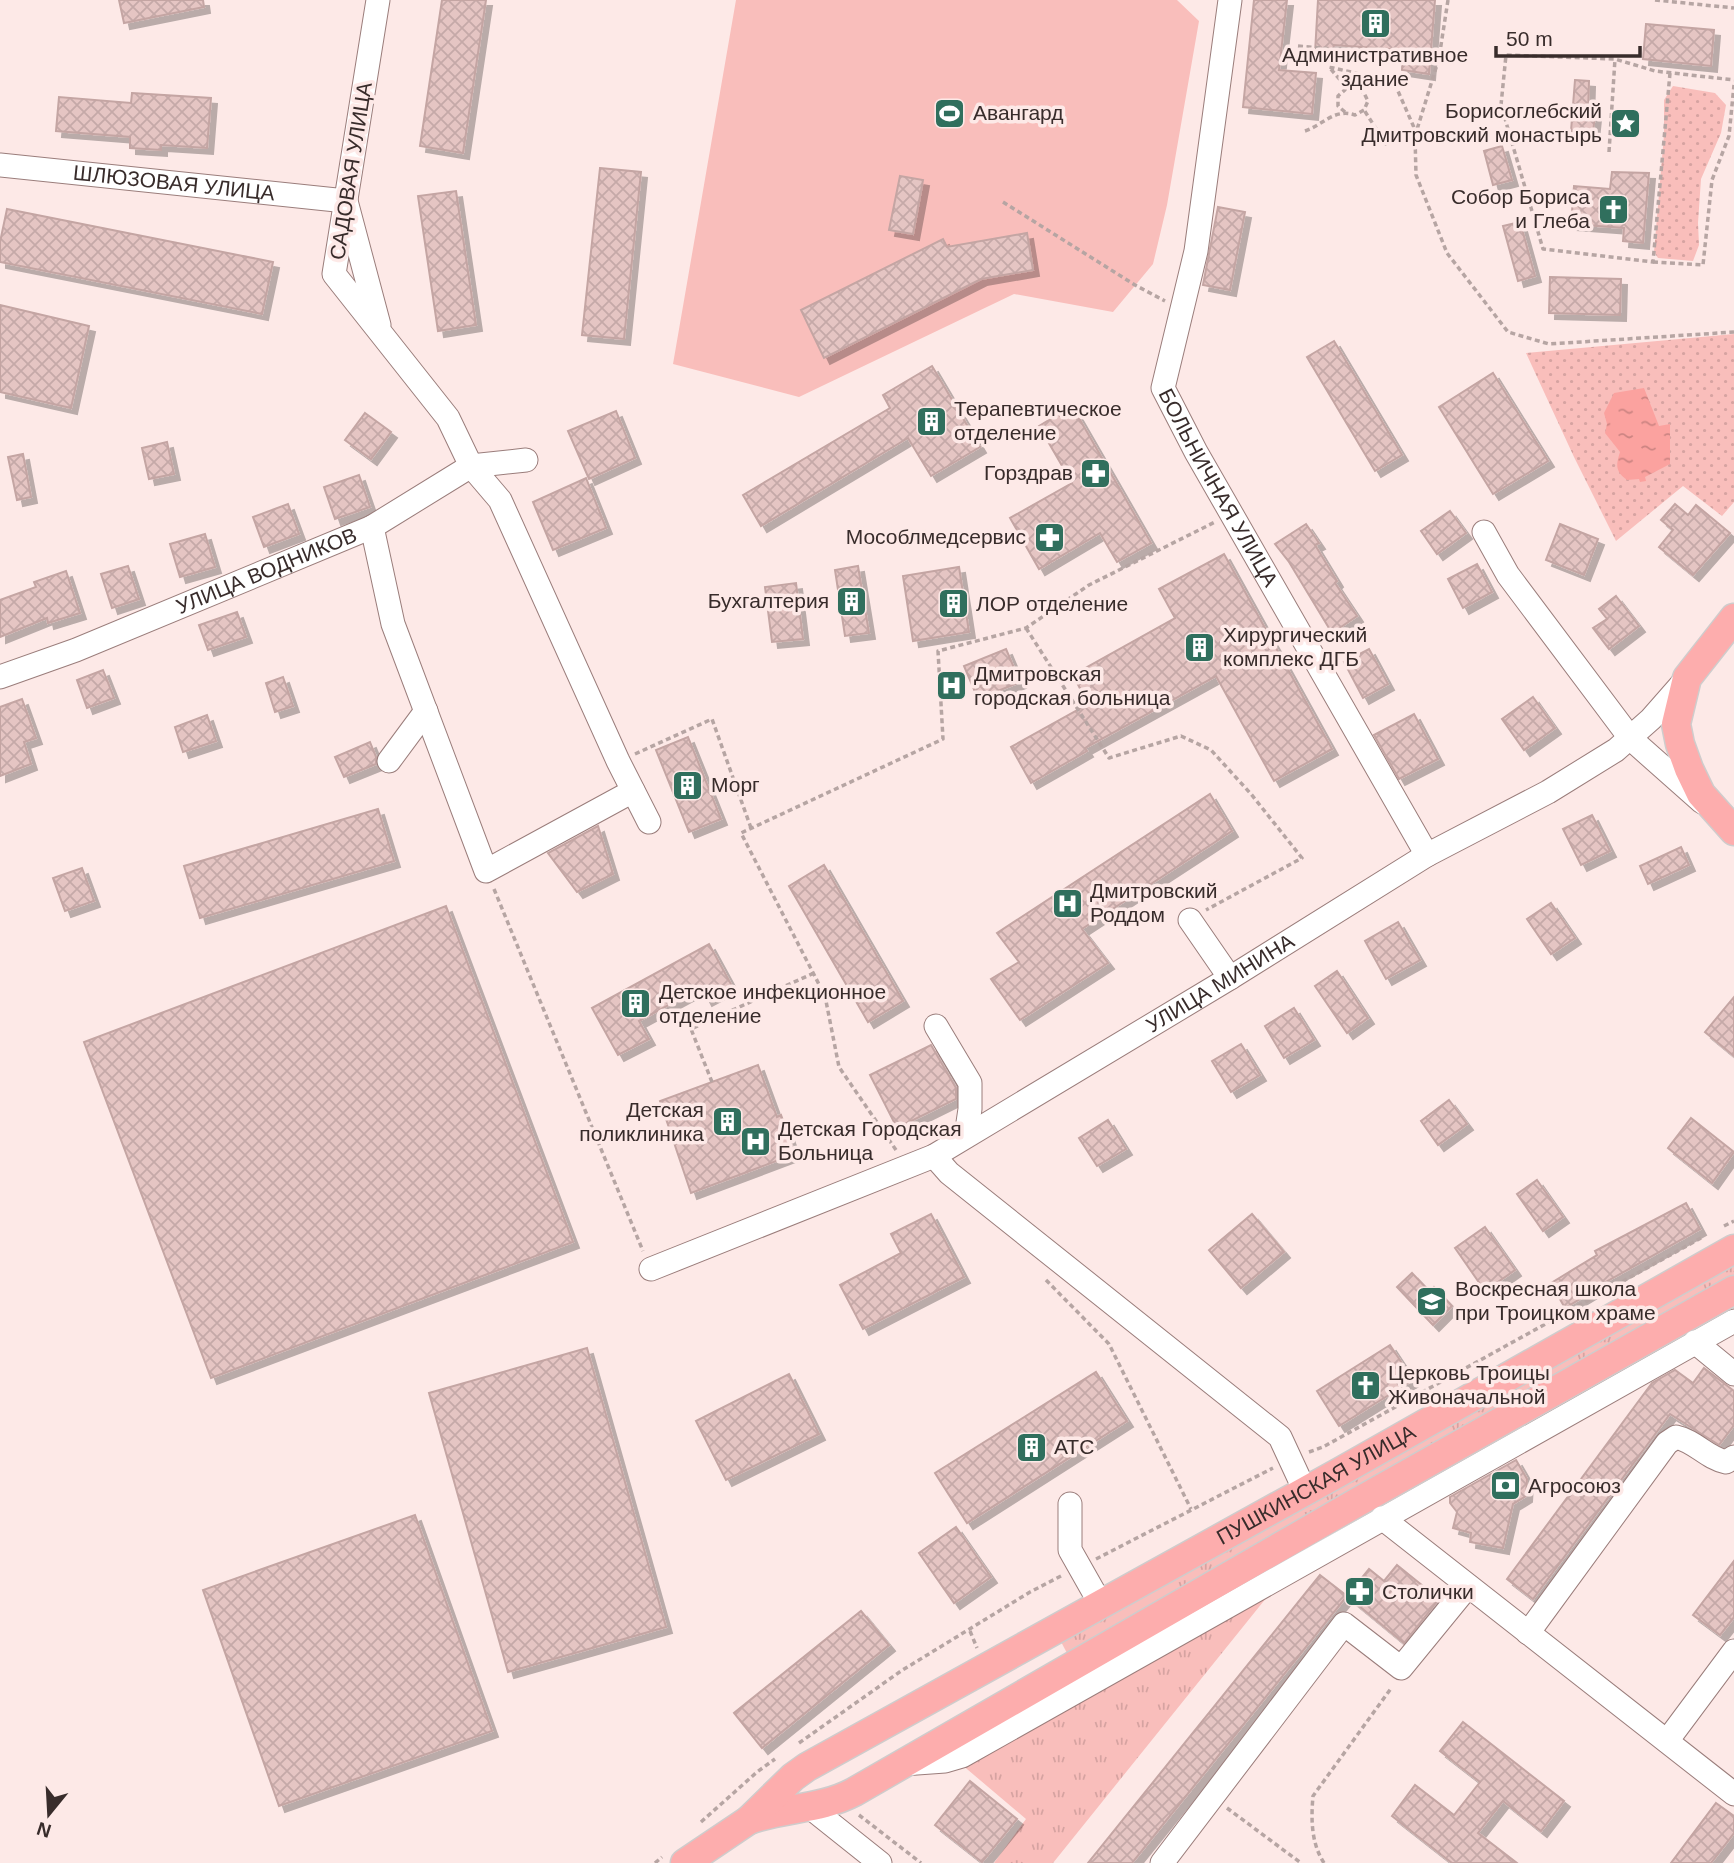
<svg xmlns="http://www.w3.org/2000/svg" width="1734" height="1863" font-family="Arial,sans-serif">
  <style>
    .grass { fill: url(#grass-tufts) }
    .park { fill: url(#park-dots) }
    .pitch { fill: #f9bebb }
    .water { fill: url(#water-ripples) }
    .building { fill: url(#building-cross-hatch); stroke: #c4a5a3; stroke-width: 2; filter: url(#shadow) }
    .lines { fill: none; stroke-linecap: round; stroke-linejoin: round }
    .minor-casing { stroke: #9a7d7b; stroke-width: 25 }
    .major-casing { stroke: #cfcccc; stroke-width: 31 }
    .path { stroke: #b6a5a3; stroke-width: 3.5; stroke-dasharray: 5 3.5; stroke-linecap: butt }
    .minor { stroke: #fff; stroke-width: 23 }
    .major { stroke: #fdadad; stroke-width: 28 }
    .labels { text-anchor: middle; stroke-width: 7; stroke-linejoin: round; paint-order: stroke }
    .poi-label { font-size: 21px; fill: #382c2b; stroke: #fde9e7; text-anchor: start }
    .street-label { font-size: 21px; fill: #382c2b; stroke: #fde9e7 }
  </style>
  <defs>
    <pattern id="grass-tufts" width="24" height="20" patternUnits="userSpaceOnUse" patternTransform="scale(1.75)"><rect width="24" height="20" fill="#f9bebb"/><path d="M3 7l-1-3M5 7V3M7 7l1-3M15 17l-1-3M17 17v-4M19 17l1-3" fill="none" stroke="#d6a3a1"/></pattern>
    <pattern id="park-dots" width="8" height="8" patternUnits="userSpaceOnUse" patternTransform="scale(1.75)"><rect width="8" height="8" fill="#f9bebb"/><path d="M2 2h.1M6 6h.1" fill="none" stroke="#d6a3a1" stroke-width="1.8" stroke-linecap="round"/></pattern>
    <pattern id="water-ripples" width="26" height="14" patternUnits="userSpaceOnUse" patternTransform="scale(1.75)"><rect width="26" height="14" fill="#fba29f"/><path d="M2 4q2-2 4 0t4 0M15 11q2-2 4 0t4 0" fill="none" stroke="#cc8482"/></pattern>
    <pattern id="building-cross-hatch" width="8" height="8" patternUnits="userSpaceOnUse" patternTransform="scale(1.75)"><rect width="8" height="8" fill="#e5c5c3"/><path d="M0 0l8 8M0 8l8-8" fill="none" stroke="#c5a9a8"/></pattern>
    <filter id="shadow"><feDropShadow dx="6" dy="6" stdDeviation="0" flood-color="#0004"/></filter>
  </defs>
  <rect width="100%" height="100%" fill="#fde9e7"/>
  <g class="grass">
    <path d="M1734,1260V1280L1068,1655L1059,1638Z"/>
    <path d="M1291,1567L1053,1863H994L1026,1819L948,1753Z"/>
  </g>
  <g class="park">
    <path d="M1673,86L1715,93L1726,105L1721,133L1701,179L1698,223L1699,245L1693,261L1658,258L1654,252L1664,135V100Z"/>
    <path d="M1734,334V502L1722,516L1683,486L1616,541L1574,457L1526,353Z"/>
  </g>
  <path class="pitch" d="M736,0H1177L1199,21L1167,205L1153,264L1113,312L1014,294L799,397L673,364Z"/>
  <path class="water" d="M1644,388L1659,426L1670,424V464L1645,477L1646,481L1640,482L1639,479L1627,480C1615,471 1616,465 1620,452L1605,433L1607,424L1604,413L1614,393Z"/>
  <g class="building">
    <path d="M119,0H203L204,7L124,23Z"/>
    <path d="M442,0H486L463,153L420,146Z"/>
    <path d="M1254,0H1287L1279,70L1316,73L1312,114L1243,107Z"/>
    <path d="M1318,0H1435L1429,74L1402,70L1403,50L1334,45L1332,54L1315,53Z"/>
    <path d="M1646,24L1714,30L1711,66L1643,59Z"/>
    <path d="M1575,80L1589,81L1588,113L1595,114L1593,133L1571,131Z"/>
    <path d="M132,93L211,98L207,148L161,145V150L130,148V137L56,131L59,97L131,103Z"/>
    <path d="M1502,146L1512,180L1493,185L1484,151Z"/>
    <path d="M600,168L641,172L624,339L582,335Z"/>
    <path d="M1612,172L1649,173L1643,243L1623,241L1624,228L1571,224L1574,186L1610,189Z"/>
    <path d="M900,176L923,180L913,234L889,230Z"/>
    <path d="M456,191L476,325L438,331L418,196Z"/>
    <path d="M1218,207L1245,212L1230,290L1203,285Z"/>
    <path d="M7,209L273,262L262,314L0,262V242Z"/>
    <path d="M1520,222L1535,276L1518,281L1503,226Z"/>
    <path d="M1027,233L1033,270L981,279L824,358L801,310L943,239L947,247Z"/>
    <path d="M1550,277L1621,279L1620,315L1549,313Z"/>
    <path d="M0,305L89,326L71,408L0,392Z"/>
    <path d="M1334,341L1402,455L1375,471L1307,357Z"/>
    <path d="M932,366L980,447L931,476L908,438L761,526L743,495L890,408L883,395Z"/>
    <path d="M1493,373L1548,461L1493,494L1439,407Z"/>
    <path d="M1072,406L1151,543L1117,562L1100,533L1039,569L1010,518L1072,483L1039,426Z"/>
    <path d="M616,411L635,458L589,479L568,431Z"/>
    <path d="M365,413L391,432L371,459L345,440Z"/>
    <path d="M167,442L174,474L149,479L142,448Z"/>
    <path d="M23,454L31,497L17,500L8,457Z"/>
    <path d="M359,475L370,507L335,519L324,487Z"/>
    <path d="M586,478L606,528L553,550L533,502Z"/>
    <path d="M288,504L299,534L264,547L253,517Z"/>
    <path d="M1675,504L1688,515L1696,505L1730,533L1693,575L1659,547L1673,530L1661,520Z"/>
    <path d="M1450,511L1466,533L1437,554L1421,531Z"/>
    <path d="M1306,524L1319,543L1315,545L1337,581L1335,583L1357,616L1332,633L1289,562L1275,544Z"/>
    <path d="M1560,524L1598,539L1584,575L1546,560Z"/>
    <path d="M205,534L215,567L180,577L170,544Z"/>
    <path d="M1224,554L1332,749L1274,781L1216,676L1085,748L1087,751L1031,783L1011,747L1088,704L1073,675L1175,618L1159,589Z"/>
    <path d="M1477,564L1492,592L1463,608L1448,579Z"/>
    <path d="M128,566L139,599L112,608L101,574Z"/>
    <path d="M858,566L869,633L845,636L835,570Z"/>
    <path d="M959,567L969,632L913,641L903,576Z"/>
    <path d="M66,571L80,613L48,623L47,618L0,637V600L36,587L34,582Z"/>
    <path d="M796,583L803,639L772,642L765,587Z"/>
    <path d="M1616,596L1639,626L1609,649L1593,628L1607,619L1599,609Z"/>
    <path d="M237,612L246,637L208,650L199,625Z"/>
    <path d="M1006,649L1020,682L978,699L964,666Z"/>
    <path d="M1369,649L1388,684L1363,698L1344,662Z"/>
    <path d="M103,670L114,698L87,708L77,680Z"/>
    <path d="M283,677L293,706L275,712L266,683Z"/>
    <path d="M1533,697L1555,728L1524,750L1502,719Z"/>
    <path d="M22,699L36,738L24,742L31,764L0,776V707Z"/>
    <path d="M1414,714L1438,759L1399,779L1374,735Z"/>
    <path d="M207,715L216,741L183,752L175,727Z"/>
    <path d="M688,737L721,819L689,832L656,750Z"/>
    <path d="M370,742L376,757V764L344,777L335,757Z"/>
    <path d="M1210,794L1232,831L1082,929L1108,963L1020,1020L991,979L1019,962L997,933Z"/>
    <path d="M378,809L394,861L200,918L184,866Z"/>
    <path d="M1592,815L1610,851L1581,865L1563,829Z"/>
    <path d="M598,826L613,874L577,892L548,853Z"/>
    <path d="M1681,847L1689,865L1648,884L1640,866Z"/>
    <path d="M824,865L903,1001L868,1022L789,886Z"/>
    <path d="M82,868L94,901L65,911L53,878Z"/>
    <path d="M1551,903L1575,938L1551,954L1527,919Z"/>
    <path d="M446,906L573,1242L211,1378L84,1042Z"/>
    <path d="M1398,922L1420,960L1386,979L1365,941Z"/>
    <path d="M709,944L732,986L706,1000L700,988L639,1021L649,1039L618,1055L592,1008Z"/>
    <path d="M1337,971L1368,1018L1347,1033L1315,986Z"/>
    <path d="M1734,997V1056L1705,1032Z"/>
    <path d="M1294,1008L1314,1040L1284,1058L1265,1026Z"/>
    <path d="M1241,1044L1260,1075L1231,1092L1212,1061Z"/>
    <path d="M931,1045L956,1088V1099L897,1128L870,1075Z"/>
    <path d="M758,1065L777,1117L781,1115L795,1154L691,1193L660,1101Z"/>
    <path d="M1449,1100L1467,1124L1438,1145L1421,1121Z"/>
    <path d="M1691,1118L1734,1152L1712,1183L1668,1148Z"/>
    <path d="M1108,1120L1126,1149L1097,1166L1079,1138Z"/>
    <path d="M1537,1180L1563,1217L1543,1231L1517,1194Z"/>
    <path d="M1686,1203L1700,1229L1597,1287L1598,1288L1565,1308L1551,1283L1597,1255L1595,1251Z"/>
    <path d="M931,1214L964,1277L863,1329L840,1285L901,1253L891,1234Z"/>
    <path d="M1252,1214L1284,1252L1241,1288L1209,1250Z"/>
    <path d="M1485,1227L1515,1270L1485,1291L1455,1248Z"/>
    <path d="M1412,1273L1430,1292L1434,1287L1452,1306L1433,1325L1397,1287Z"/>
    <path d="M1390,1345L1413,1380L1339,1426L1317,1391Z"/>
    <path d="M587,1348L666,1627L508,1672L429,1393Z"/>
    <path d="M1704,1368L1734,1391V1425L1719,1445L1670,1414L1533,1599L1507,1579L1652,1383L1675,1370L1693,1383Z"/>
    <path d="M1096,1372L1127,1421L967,1523L935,1473Z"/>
    <path d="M789,1374L819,1434L726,1480L696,1421Z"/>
    <path d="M1516,1460L1527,1479L1526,1496L1513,1504L1503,1548L1470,1542L1471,1533L1453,1528L1457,1512L1450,1503V1497Z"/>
    <path d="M415,1515L492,1731L279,1806L203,1590Z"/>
    <path d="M956,1527L991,1577L954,1603L919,1553Z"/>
    <path d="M1734,1561V1617L1720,1635L1693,1615Z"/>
    <path d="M1397,1565L1439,1599L1404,1643L1347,1596L1369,1569L1384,1581Z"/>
    <path d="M1320,1575L1347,1596L1132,1863H1088Z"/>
    <path d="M861,1611L889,1645L762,1748L734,1713Z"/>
    <path d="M1463,1722L1564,1801L1541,1831L1503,1801L1478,1833L1517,1863H1452L1392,1816L1415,1785L1454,1815L1480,1782L1440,1751Z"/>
    <path d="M970,1781L1017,1819L982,1862L935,1825Z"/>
    <path d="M1716,1803L1734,1816V1833L1711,1863H1671Z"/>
  </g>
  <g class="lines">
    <defs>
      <g id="minor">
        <path d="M378,0L334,274L448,418L471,466L500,500L618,761L649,822"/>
        <path id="s1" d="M1230,0L1196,251L1163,388L1196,452L1427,855"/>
        <path id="s2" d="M0,165L346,201L379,325"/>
        <path d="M372,527L393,624L486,871L633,791"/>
        <path d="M1484,532L1508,575L1631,739L1702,802"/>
        <path id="s3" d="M0,677L76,650L372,527L471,466L526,460"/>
        <path d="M389,761L426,711"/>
        <path d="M1190,920L1230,978"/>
        <path d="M936,1026L970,1083V1109L966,1136"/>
        <path d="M934,1156L949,1173L1280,1437L1305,1491"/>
        <path id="s4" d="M651,1269L934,1156L1230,978L1427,855L1548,792L1616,750L1651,719L1687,678"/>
        <path d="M1695,1342L1734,1374"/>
        <path d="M1070,1504V1550L1100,1603"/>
        <path d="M1382,1518L1734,1794"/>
        <path d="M1528,1633L1667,1443L1676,1437C1695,1441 1707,1458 1726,1462L1734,1457"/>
        <path d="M1667,1741L1734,1651"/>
        <path d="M903,1764L945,1761L962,1756L1734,1321"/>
        <path d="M811,1808L880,1863"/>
        <path d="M1162,1863L1344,1624L1401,1668L1468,1586"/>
      </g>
      <g id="major">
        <path d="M1734,618L1687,678L1676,724L1680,744L1689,769L1701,794L1734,831"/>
        <path d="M749,1820C784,1807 820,1810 854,1792L1356,1503L1734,1290"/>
        <path id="s5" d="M685,1863L749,1820L793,1777L807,1767L1338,1473L1734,1249"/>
      </g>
    </defs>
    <use href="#minor" class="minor-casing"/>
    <use href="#major" class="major-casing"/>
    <g class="path">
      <path d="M1448,0L1439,58L1415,136L1416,175L1447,253L1508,332L1549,344L1734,332"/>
      <path d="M1655,0L1734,8"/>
      <path d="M1298,46L1439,58"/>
      <path d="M1670,73L1653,262L1543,249L1501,105L1506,55L1615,59L1655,71L1734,80"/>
      <path d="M1345,112L1338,106V96L1347,88L1329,67L1394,82L1416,132L1386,144L1364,110"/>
      <path d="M1305,131C1323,125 1334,108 1355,115L1364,110L1368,101L1364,93L1356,87L1347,88"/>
      <path d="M1609,152L1615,59"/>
      <path d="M1003,202L1135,285L1165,301"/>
      <path d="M1653,262L1703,265L1712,180L1729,136L1734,85"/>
      <path d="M1026,628L1109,758L1181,736L1211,750L1251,794L1302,858L1206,910"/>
      <path d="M635,754L712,719L751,828"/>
      <path d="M494,889L643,1251"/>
      <path d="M712,1082L691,1029L814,973"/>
      <path d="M896,1150L839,1067L825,996L741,833L943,739L938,651L1026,628L1089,585L1215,522"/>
      <path d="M1724,1226L1734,1221"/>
      <path d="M1046,1280L1109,1344L1191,1509"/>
      <path d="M1309,1452L1323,1447L1701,1238"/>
      <path d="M1096,1559L1273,1468"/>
      <path d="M970,1631L977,1648"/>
      <path d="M799,1743L901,1671L1030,1592L1061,1576"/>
      <path d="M1227,1808L1301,1863"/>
      <path d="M859,1815L921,1863"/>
      <path d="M701,1822L757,1772L775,1759"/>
      <path d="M655,1863L662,1857"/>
      <path d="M1324,1863C1311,1843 1311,1819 1313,1796L1392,1687"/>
    </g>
    <use href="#minor" class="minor"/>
    <use href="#major" class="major"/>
  </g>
  <defs>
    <symbol id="building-square" viewBox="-11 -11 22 22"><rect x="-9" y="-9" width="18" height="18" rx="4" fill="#306f5d" stroke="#fde9e7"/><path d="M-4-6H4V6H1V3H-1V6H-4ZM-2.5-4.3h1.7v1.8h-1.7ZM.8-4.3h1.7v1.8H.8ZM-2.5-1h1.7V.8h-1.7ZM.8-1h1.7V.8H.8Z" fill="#fff"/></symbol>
    <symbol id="stadium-square" viewBox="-11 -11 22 22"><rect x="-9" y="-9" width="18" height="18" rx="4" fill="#306f5d" stroke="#fde9e7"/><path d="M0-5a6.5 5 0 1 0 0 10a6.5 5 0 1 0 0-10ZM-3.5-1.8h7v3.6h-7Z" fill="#fff"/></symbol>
    <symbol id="sight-square" viewBox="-11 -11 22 22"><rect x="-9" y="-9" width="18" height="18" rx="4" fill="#306f5d" stroke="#fde9e7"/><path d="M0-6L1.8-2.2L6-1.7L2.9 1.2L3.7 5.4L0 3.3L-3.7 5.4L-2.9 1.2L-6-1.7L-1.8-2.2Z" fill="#fff"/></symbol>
    <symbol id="church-square" viewBox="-11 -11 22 22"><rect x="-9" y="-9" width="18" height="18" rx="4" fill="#306f5d" stroke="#fde9e7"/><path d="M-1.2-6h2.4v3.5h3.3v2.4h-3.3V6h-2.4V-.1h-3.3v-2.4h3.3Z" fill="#fff"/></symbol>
    <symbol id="pharmacy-square" viewBox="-11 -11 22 22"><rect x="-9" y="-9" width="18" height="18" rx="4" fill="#306f5d" stroke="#fde9e7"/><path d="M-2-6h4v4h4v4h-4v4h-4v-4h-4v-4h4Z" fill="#fff"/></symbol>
    <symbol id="hospital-square" viewBox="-11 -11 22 22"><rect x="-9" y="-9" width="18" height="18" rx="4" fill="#306f5d" stroke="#fde9e7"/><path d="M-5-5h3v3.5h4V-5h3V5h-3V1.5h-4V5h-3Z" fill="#fff"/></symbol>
    <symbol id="school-square" viewBox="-11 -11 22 22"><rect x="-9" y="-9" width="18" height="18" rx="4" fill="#306f5d" stroke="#fde9e7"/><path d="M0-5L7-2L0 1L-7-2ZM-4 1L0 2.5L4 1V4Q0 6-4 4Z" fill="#fff"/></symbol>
    <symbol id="bank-square" viewBox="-11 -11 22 22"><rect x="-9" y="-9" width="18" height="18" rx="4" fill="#306f5d" stroke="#fde9e7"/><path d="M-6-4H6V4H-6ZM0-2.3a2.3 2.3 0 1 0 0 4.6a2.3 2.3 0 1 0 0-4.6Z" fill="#fff"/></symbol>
  </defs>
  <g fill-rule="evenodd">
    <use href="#building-square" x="1358" y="6" width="35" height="35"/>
    <use href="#stadium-square" x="932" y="96" width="35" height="35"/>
    <use href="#sight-square" x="1608" y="106" width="35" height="35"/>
    <use href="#church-square" x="1596" y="192" width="35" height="35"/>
    <use href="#building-square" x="914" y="404" width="35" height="35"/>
    <use href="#pharmacy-square" x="1078" y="456" width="35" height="35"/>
    <use href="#pharmacy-square" x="1032" y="520" width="35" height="35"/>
    <use href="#building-square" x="834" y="584" width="35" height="35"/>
    <use href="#building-square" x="936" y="586" width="35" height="35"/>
    <use href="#building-square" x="1182" y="630" width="35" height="35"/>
    <use href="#hospital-square" x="934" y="668" width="35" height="35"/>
    <use href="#building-square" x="670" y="768" width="35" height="35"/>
    <use href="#hospital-square" x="1050" y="886" width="35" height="35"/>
    <use href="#building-square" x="618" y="986" width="35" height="35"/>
    <use href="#building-square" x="710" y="1104" width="35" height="35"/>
    <use href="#hospital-square" x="738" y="1124" width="35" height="35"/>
    <use href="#school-square" x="1414" y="1284" width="35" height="35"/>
    <use href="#church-square" x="1348" y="1368" width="35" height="35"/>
    <use href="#building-square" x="1014" y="1430" width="35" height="35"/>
    <use href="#bank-square" x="1488" y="1468" width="35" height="35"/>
    <use href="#pharmacy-square" x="1342" y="1574" width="35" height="35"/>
  </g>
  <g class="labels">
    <g class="poi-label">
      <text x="1375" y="62" text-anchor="middle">Административное<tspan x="1375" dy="24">здание</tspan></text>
      <text x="1602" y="118" text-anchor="end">Борисоглебский<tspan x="1602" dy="24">Дмитровский монастырь</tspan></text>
      <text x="973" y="120">Авангард</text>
      <text x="1590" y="204" text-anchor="end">Собор Бориса<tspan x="1590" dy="24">и Глеба</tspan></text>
      <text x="954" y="416">Терапевтическое<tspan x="954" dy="24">отделение</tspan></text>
      <text x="1073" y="480" text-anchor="end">Горздрав</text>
      <text x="1026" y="544" text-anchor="end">Мособлмедсервис</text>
      <text x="829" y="608" text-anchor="end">Бухгалтерия</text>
      <text x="976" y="611">ЛОР отделение</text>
      <text x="1223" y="642">Хирургический<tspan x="1223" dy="24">комплекс ДГБ</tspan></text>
      <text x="974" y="681">Дмитровская<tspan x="974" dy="24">городская больница</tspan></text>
      <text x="711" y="792">Морг</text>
      <text x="1090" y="898">Дмитровский<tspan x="1090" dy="24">Роддом</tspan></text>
      <text x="659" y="999">Детское инфекционное<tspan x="659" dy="24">отделение</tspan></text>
      <text x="704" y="1117" text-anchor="end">Детская<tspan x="704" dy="24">поликлиника</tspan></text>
      <text x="778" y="1136">Детская Городская<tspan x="778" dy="24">Больница</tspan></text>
      <text x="1455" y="1296">Воскресная школа<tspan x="1455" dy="24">при Троицком храме</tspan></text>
      <text x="1388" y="1380">Церковь Троицы<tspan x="1388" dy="24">Живоначальной</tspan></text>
      <text x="1054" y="1454">АТС</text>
      <text x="1528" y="1493">Агросоюз</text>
      <text x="1382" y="1599">Столички</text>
    </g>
    <g class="street-label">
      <text transform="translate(351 171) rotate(-81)" y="7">САДОВАЯ УЛИЦА</text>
      <text dy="7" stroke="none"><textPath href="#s2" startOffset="175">ШЛЮЗОВАЯ УЛИЦА</textPath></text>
      <text dy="7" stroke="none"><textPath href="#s1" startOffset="508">БОЛЬНИЧНАЯ УЛИЦА</textPath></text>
      <text dy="7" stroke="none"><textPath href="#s3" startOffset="287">УЛИЦА ВОДНИКОВ</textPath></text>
      <text dy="7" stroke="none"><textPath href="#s4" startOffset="639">УЛИЦА МИНИНА</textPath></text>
      <text dy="7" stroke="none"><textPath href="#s5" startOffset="738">ПУШКИНСКАЯ УЛИЦА</textPath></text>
    </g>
  </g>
  <g transform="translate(49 1814) rotate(198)" stroke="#fde9e7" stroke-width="5" paint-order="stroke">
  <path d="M0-5L12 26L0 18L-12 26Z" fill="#382c2b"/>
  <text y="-10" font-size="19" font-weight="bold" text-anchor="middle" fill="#382c2b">N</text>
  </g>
  <path d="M1496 46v10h144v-10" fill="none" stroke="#382c2b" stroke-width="3.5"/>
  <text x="1506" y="46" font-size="21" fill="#382c2b" stroke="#fde9e7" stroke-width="5" paint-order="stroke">50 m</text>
</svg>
